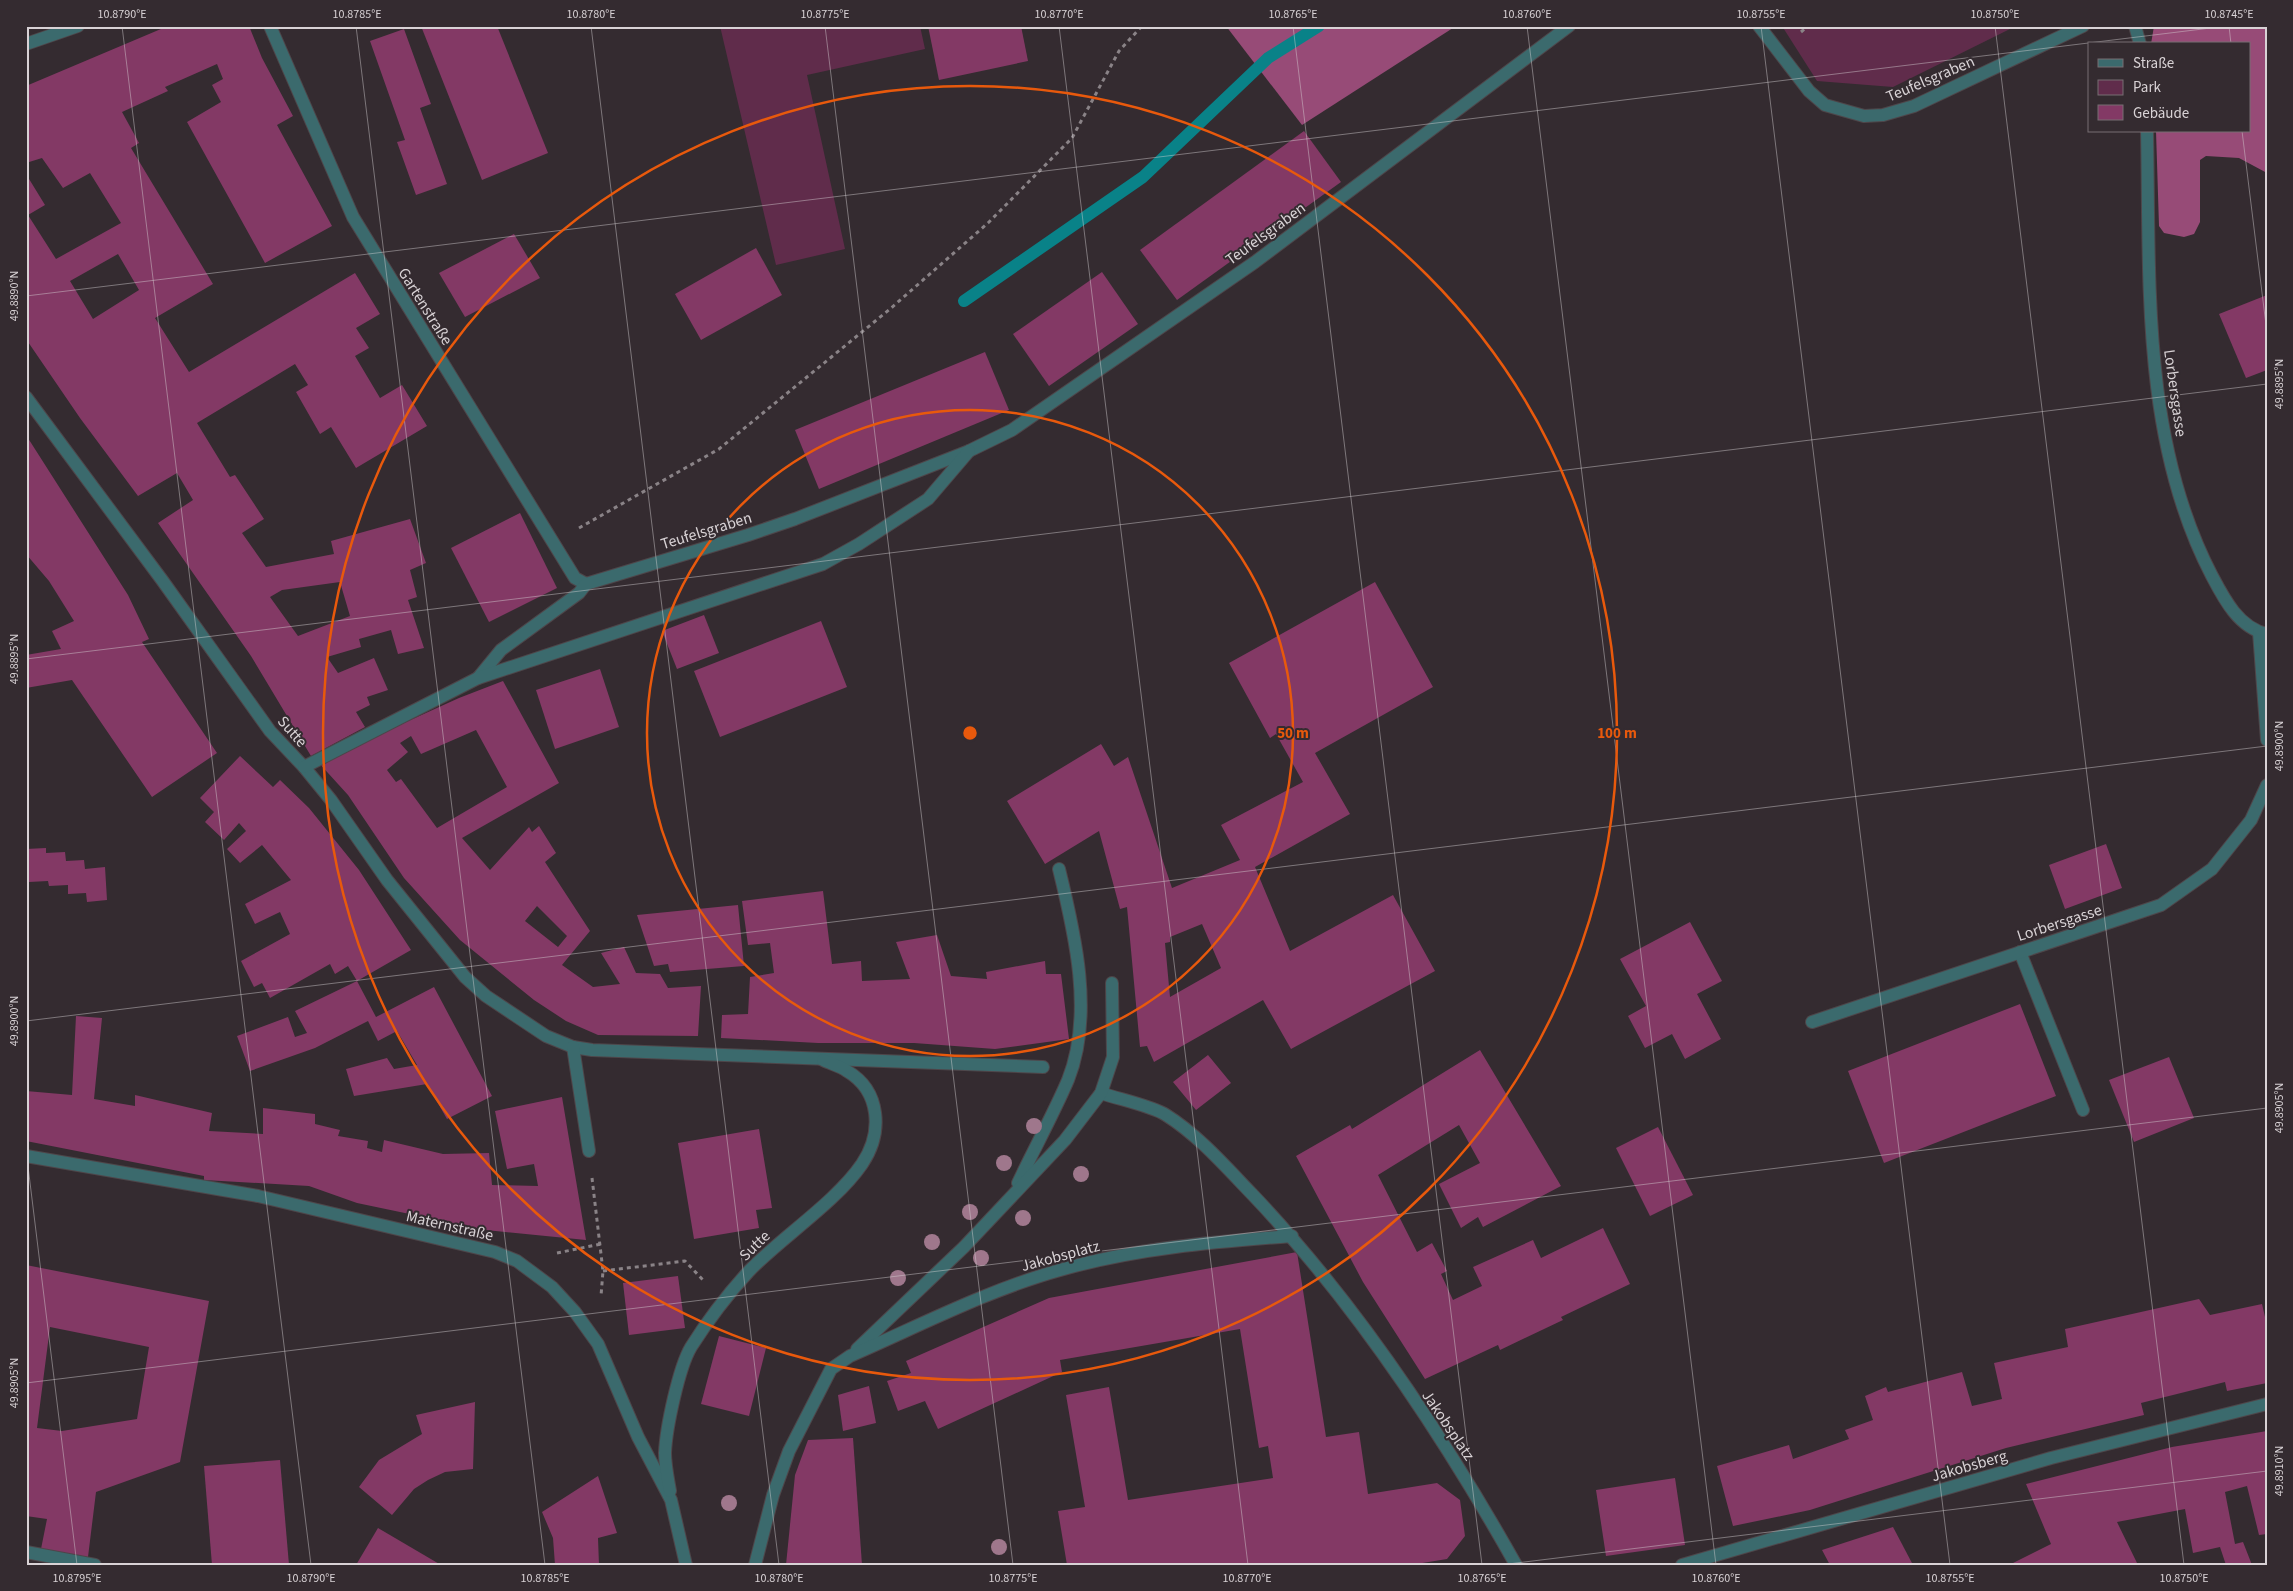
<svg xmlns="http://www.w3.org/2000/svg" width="2293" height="1591" font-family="'Source Sans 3',sans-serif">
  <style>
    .green { fill: #602c4b }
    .forest { fill: #974b77 }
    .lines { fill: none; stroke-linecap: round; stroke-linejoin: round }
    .stream { stroke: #098288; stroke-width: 12 }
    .building { fill: #833965; fill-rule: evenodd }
    .minor-casing { stroke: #4e464a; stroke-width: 14 }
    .path { stroke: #8a8387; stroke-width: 3; stroke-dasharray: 4 4; stroke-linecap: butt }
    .minor { stroke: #3b6a6d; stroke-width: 12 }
    .tree { fill: #9f778c }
    .ticks { fill: none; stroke: #d8d2d5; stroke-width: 1; stroke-opacity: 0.45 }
    .ring { fill: none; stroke: #e8590c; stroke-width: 2.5 }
    .labels { text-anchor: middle; stroke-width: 4; stroke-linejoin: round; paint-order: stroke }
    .street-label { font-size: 16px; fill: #d8d2d5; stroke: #342b30 }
    .centre { fill: #e8590c; stroke: #342b30; stroke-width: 2.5 }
    .ring-label { font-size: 15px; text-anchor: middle; font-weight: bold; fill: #e8590c; stroke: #342b30; stroke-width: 4; stroke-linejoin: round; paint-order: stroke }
    .neatline { fill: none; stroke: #d8d2d5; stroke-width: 2 }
    .ticks-label { font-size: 12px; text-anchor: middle; fill: #d8d2d5 }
  </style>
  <rect width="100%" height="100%" fill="#342b30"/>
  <g class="green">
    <path d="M720,26H920L925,49L807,75L845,249L776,265Z"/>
    <path d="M1782,26H2016L1893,87L1817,81Z"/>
  </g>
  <g class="forest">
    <path d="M1226,26H1456L1302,125Z"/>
    <path d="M2154,26H2267V173L2239,158L2206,156L2200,160V222L2194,234L2184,237L2164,233L2159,226L2156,131H2249V44H2151Z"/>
  </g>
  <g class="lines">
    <path class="stream" d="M964,301L1143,177L1268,58L1319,26"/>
  </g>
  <g class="building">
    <path d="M168,26H249L262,58L293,116L277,125L332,226L265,263L187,122L221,102L212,85L223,79L217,64L165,87L168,91L122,112L139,143L131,148L213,284L155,318L189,372L355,273L380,314L356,328L369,348L355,356L380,398L402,385L427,426L356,468L331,427L320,434L296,392L308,385L295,364L197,423L230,477L235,475L264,519L242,533L266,567L334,554L331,541L410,519L426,563L410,570L417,597L408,600L424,648L398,654L391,630L359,639L361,647L327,657L338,673L374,658L388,690L367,697L370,705L356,712L365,727L311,756L251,656L158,523L193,500L177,473L138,496L80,418L26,339V174L45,205L28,215L56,259L121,223L90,173L63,188L42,158L26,163V86ZM118,254L139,290L93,319L70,281ZM340,582L350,616L298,636L270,597L282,590Z"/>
    <path d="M421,26H497L548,153L482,180Z"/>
    <path d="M928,26H1021L1028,61L939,80Z"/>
    <path d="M404,29L431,104L420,108L447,184L416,195L397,142L405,140L370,41Z"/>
    <path d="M1304,131L1341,182L1177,300L1140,250Z"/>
    <path d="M514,234L540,278L465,317L439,273Z"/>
    <path d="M756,248L782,295L701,340L675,294Z"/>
    <path d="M1102,272L1138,324L1049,386L1013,334Z"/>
    <path d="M2267,295V370L2246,378L2219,314Z"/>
    <path d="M985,352L1009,410L819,489L795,430Z"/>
    <path d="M26,435L128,595L149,639L142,642L217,753L152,797L72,680L26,688V655L61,649L52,631L74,621L49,581L26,554Z"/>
    <path d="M520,513L557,588L489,622L451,548Z"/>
    <path d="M1375,582L1433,687L1315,753L1350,814L1255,867L1290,951L1393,895L1435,971L1291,1049L1263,1000L1154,1062L1147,1046L1140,1047L1127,907L1120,909L1099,831L1045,864L1007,801L1101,744L1114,766L1128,757L1172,888L1240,860L1221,825L1303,782L1276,734L1270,738L1229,663ZM1202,924L1221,968L1170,997L1165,943L1170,942V937Z"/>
    <path d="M704,615L719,653L677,669L662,631Z"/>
    <path d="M821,621L847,687L720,737L694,671Z"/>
    <path d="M600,669L619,727L555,749L536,690Z"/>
    <path d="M503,681L559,783L462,838L490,870L529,827L532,832L539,826L556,853L545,862L590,931L562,965L593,987L620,984L601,953L624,947L636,973L660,974L668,988L701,986L698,1036L598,1035L566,1021L534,1000L460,940L404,878L348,795L318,762L459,698ZM476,730L507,787L437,828L401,779L396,782L387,770L408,752L400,743L411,736L421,754ZM537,906L567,936L558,947L525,921Z"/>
    <path d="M240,756L273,787L280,780L309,808L359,870L411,950L357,981L348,966L335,974L330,964L270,998L262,983L254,987L241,961L290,934L280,912L255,924L245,904L291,880L262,845L240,863L227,849L246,831L239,823L224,840L205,822L214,812L200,798Z"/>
    <path d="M2106,844L2122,888L2065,909L2049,865Z"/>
    <path d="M46,848V853L65,852L66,861L84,860L85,869L105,867L107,900L87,902L86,893L68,894V885L49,886L48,881L29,882V873H26V849Z"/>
    <path d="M823,891L832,964L861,961L862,981L910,979L896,942L937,935L951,976L987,979L986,972L1045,961L1046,974H1061L1069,1039L995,1049L914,1043H818L721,1038L722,1015L748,1014L750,977L774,973L770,943L748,945L742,901Z"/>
    <path d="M738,905L744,966L670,972L668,964L654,966L637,915Z"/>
    <path d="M1690,922L1722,981L1697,994L1721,1039L1685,1059L1672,1034L1645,1048L1628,1016L1646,1006L1620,959Z"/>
    <path d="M357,981L376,1017L434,987L492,1096L447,1119L427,1084L354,1096L346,1069L387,1058L394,1069L417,1065L397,1031L378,1041L368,1021L315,1048L250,1071L237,1036L288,1017L295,1037L307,1033L295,1011Z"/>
    <path d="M2020,1004L2056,1096L1884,1163L1848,1071Z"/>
    <path d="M76,1016L102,1018L94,1099L135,1106V1095L212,1113L209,1131L263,1134V1108L315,1114V1124L340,1130L338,1136L368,1141L367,1148L382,1152L384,1140L443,1154L489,1153L492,1185L538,1186L534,1164L507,1169L495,1111L562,1097L586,1240L486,1230L357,1203L309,1186L204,1180V1176L26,1141V1091L72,1095Z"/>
    <path d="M1480,1050L1561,1186L1483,1227L1478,1217L1461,1228L1439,1184L1480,1163L1459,1125L1378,1175L1417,1252L1432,1243L1447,1271L1441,1274L1453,1300L1482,1286L1473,1267L1533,1240L1541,1258L1603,1228L1630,1284L1561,1317L1563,1320L1500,1350L1498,1345L1425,1379L1363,1282L1296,1156L1350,1125L1352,1129Z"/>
    <path d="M1208,1055L1231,1083L1196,1110L1173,1082Z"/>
    <path d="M2169,1057L2194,1118L2134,1142L2109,1080Z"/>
    <path d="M1658,1127L1693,1195L1650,1216L1616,1148Z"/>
    <path d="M759,1129L772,1208L756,1210L759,1228L694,1239L678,1143Z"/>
    <path d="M1297,1252L1326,1437L1359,1432L1368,1494L1437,1483L1460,1500L1465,1536L1447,1559L1410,1565H1067L1058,1511L1085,1507L1066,1395L1109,1387L1128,1500L1273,1478L1268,1446L1259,1448L1240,1329L1060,1360L1062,1372L938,1429L925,1401L898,1411L887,1381L911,1373L906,1361L1049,1298Z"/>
    <path d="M26,1265L209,1301L180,1462L96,1492L88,1557L41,1549L47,1519L26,1516ZM50,1327L149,1347L137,1419L62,1431L37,1428Z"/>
    <path d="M678,1276L685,1328L629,1335L623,1283Z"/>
    <path d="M2199,1299L2210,1315L2262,1304L2265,1317H2267V1383L2227,1391L2225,1382L2141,1403L2144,1415L2006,1448L1810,1510L1733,1526L1717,1466L1789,1445L1793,1459L1849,1439L1845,1430L1873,1420L1865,1396L1886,1387L1888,1392L1962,1372L1972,1406L2002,1399L1994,1363L2068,1347L2065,1329Z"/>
    <path d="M719,1336L766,1348L749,1416L701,1404Z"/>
    <path d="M869,1386L876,1423L843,1431L838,1395Z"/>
    <path d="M475,1402L473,1469L445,1472L428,1480L414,1489L392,1515L359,1487L379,1460L422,1434L416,1415Z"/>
    <path d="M2267,1431V1534L2259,1535L2247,1486L2225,1492L2235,1544L2243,1542L2252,1565H2226L2220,1547L2193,1553L2185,1509L2117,1522L2138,1565H2009L2051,1544L2026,1484L2172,1447Z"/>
    <path d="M853,1438L862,1565H786L795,1475L808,1440Z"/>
    <path d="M280,1460L289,1565H212L204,1466Z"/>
    <path d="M598,1476L617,1533L598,1538L599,1565H555L553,1538L542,1512Z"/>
    <path d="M1675,1478L1685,1545L1606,1556L1596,1490Z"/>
    <path d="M1893,1527L1913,1565H1830L1822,1550Z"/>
    <path d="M378,1528L441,1565H356Z"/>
  </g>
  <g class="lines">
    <defs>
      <g id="minor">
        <path d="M270,26L353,217L575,578L586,584"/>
        <path d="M1759,26L1809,91L1825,105L1864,116L1883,115L1914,106L2083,26"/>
        <path d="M2135,26L2140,44"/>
        <path d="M26,44L78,26"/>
        <path d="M2147,131C2150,280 2141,440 2212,576C2224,599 2239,628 2267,634"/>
        <path d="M26,397L162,580L270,731L304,767L331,800L387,880L465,977L486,996L546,1036L573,1047L592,1050L1043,1067"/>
        <path d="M2259,632L2267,740"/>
        <path d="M478,678L501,650L579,593L586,584L748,535L795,519L969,451L1012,430L1255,262L1569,26"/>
        <path d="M304,767L478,678L823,564L859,544L928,499L969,451"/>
        <path d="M2020,952L2083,1110"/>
        <path d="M1812,1022L2161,905L2212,869L2251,820L2267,785"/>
        <path d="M573,1047L589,1151"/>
        <path d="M1101,1093C1118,1099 1152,1106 1166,1115C1198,1135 1225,1166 1252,1194C1353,1300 1444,1437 1516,1565"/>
        <path d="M26,1156L258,1196L495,1252L517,1261L552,1287L575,1312L598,1344L638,1437L671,1500L686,1565"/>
        <path d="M1018,1183C1034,1149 1053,1115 1068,1080C1094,1015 1075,934 1059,869"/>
        <path d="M857,1349L964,1247L1065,1140L1101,1093L1113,1057L1112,983"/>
        <path d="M670,1491C668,1479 665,1465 665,1453C666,1428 679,1367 691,1347C708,1320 728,1294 749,1271C782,1237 836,1202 862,1164C883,1133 881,1091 847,1071C840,1066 831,1064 823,1060"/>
        <path d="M26,1552L95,1565"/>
        <path d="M755,1565L773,1495L789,1451L831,1369L850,1356C919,1326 988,1290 1060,1270C1136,1248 1214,1242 1292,1236"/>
        <path d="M1682,1565L2051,1458L2267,1404"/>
      </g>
    </defs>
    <use href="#minor" class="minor-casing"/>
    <g class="path">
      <path d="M1801,32L1808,26"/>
      <path d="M579,528L719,449L890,309L988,223L1072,138L1119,51L1142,26"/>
      <path d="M592,1178L603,1271L601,1296"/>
      <path d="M557,1253L601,1244"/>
      <path d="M603,1271L685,1261L704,1281"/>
    </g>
    <use href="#minor" class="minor"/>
  </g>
  <g class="tree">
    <circle cx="1034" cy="1126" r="8"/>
    <circle cx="1004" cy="1163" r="8"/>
    <circle cx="1081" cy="1174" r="8"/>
    <circle cx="970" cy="1212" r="8"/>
    <circle cx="1023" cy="1218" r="8"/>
    <circle cx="932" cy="1242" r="8"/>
    <circle cx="981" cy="1258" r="8"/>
    <circle cx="898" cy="1278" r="8"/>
    <circle cx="729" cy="1503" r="8"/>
    <circle cx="999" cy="1547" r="8"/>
  </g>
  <path class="ticks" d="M122,26L311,1565M356,26L545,1565M591,26L779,1565M825,26L1013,1565M1059,26L1248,1565M1293,26L1482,1565M1527,26L1716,1565M1761,26L1950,1565M1995,26L2184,1565M2229,26L2231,44M2242,131L2267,333M26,296L2227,26M26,659L2267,384M26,1021L2267,746M26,1150L77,1565M26,1383L2267,1108M1500,1565L2267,1471"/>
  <g class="ring">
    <circle cx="970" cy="733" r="323"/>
    <circle cx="970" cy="733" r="647"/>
  </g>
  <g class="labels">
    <g class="street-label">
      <text transform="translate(1930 78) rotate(-23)" y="6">Teufelsgraben</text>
      <text transform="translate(1265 233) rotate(-36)" y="6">Teufelsgraben</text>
      <text transform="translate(426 306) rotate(58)" y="6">Gartenstraße</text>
      <text transform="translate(2176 393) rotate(82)" y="6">Lorbersgasse</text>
      <text transform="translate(706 530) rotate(-17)" y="6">Teufelsgraben</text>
      <text transform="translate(293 731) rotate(48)" y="6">Sutte</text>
      <text transform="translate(2059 922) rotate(-18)" y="6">Lorbersgasse</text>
      <text transform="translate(450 1225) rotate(13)" y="6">Maternstraße</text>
      <text transform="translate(754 1245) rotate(-44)" y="6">Sutte</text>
      <text transform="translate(1060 1255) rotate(-15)" y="6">Jakobsplatz</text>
      <text transform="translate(1449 1425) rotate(56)" y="6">Jakobsplatz</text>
      <text transform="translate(1969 1465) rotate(-16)" y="6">Jakobsberg</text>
    </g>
  </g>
  <circle cx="970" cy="733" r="8" class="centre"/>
  <g class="ring-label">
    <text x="1293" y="738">50 m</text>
    <text x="1617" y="738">100 m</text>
  </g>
  <rect width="2293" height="1591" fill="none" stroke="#342b30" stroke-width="55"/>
  <rect x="2088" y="42" width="162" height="90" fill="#342b30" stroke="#766e72"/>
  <rect x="2098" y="59" width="25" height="8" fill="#3b6a6d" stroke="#766e72"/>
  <text x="2133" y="68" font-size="15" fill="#d8d2d5">Straße</text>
  <rect x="2098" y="80" width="25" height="15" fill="#602c4b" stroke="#766e72"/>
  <text x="2133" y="92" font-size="15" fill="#d8d2d5">Park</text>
  <rect x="2098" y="105" width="25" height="15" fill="#833965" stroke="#766e72"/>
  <text x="2133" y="118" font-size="15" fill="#d8d2d5">Gebäude</text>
  <rect x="28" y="28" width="2238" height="1536" class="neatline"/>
  <g class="ticks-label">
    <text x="122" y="18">10.8790°E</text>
    <text x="357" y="18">10.8785°E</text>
    <text x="591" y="18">10.8780°E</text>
    <text x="825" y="18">10.8775°E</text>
    <text x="1059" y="18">10.8770°E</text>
    <text x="1293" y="18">10.8765°E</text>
    <text x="1527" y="18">10.8760°E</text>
    <text x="1761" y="18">10.8755°E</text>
    <text x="1995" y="18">10.8750°E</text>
    <text x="2229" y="18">10.8745°E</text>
    <text transform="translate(14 296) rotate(-90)" y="4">49.8890°N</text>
    <text transform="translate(2279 384) rotate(-90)" y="4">49.8895°N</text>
    <text transform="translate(14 659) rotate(-90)" y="4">49.8895°N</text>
    <text transform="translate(2279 746) rotate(-90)" y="4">49.8900°N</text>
    <text transform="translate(14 1021) rotate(-90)" y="4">49.8900°N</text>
    <text transform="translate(2279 1108) rotate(-90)" y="4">49.8905°N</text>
    <text transform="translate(14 1383) rotate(-90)" y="4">49.8905°N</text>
    <text transform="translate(2279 1471) rotate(-90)" y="4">49.8910°N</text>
    <text x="77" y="1582">10.8795°E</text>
    <text x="311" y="1582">10.8790°E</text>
    <text x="545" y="1582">10.8785°E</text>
    <text x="779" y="1582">10.8780°E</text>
    <text x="1013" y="1582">10.8775°E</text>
    <text x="1247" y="1582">10.8770°E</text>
    <text x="1482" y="1582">10.8765°E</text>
    <text x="1716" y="1582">10.8760°E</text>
    <text x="1950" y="1582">10.8755°E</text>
    <text x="2184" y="1582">10.8750°E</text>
  </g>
</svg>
